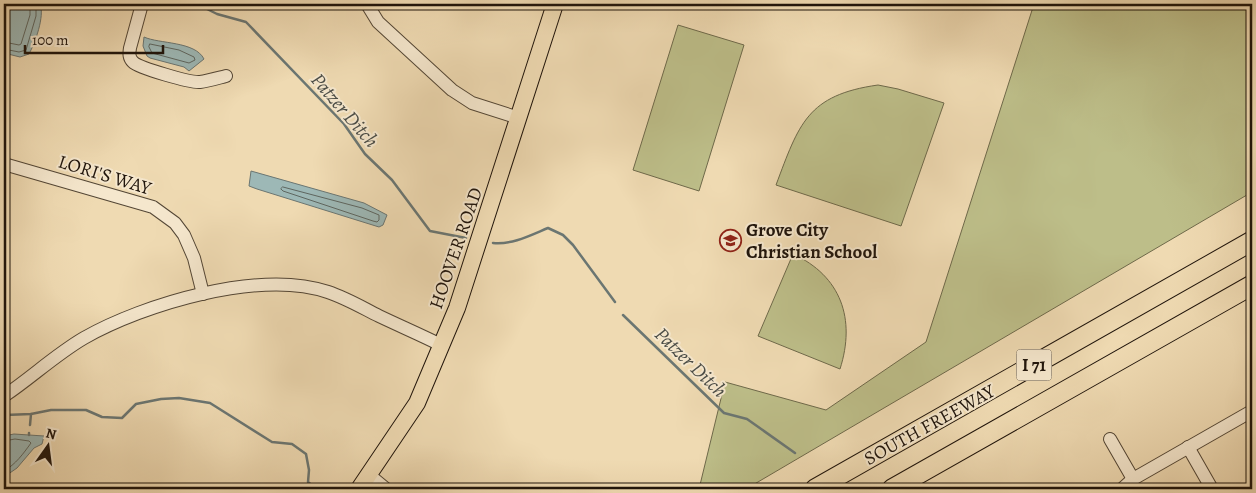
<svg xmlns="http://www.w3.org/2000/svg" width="1256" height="493" font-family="Alegreya,serif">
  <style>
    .green { fill: #bdbe89; stroke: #6e694a }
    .water { fill: #9db8b6; stroke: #6b7672 }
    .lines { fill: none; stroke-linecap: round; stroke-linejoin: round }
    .shore { stroke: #5e6660; stroke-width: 1 }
    .stream { stroke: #6b7672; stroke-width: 2.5 }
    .minor-casing { stroke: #534635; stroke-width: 14 }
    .major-casing { stroke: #1f140b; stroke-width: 18 }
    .highway-casing { stroke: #1f140b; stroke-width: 21 }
    .minor { stroke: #f5e7cd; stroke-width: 12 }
    .major { stroke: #efdab2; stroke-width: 16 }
    .highway { stroke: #efdab2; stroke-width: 19 }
    .labels { text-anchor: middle; stroke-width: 4; stroke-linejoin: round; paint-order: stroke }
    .shield { fill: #f5e7cd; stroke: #5f5345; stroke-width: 1 }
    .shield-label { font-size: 18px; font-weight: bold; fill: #1f140b }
    .street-label { font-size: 19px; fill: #1f140b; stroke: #f5e7cd }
    .poi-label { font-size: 19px; font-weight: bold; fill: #1f140b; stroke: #f5e7cd; text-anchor: start }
    .water-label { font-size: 20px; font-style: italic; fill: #4b4d47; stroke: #f5e7cd }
  </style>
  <rect width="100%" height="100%" fill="#efdab2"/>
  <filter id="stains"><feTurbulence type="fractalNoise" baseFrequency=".004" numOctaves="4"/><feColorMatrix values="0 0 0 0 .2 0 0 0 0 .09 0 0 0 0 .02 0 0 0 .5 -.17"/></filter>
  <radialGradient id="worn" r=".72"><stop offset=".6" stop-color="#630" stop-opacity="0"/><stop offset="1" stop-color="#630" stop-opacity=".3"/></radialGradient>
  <g class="green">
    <path d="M1034,4H1252V192L746,489H699L725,382L826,410L926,342Z"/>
    <path d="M678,25L744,45L699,191L633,170Z"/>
    <path d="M878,85L898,89L944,103L901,226L776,185C799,124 807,95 878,85Z"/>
    <path d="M793,254C841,276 856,319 840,369L758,336Z"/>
  </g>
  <g class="water">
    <path d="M4,4H40C45,16 35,43 29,54L20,57L4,53Z"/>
    <path d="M144,37C159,44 195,41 204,59L189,71L184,67L150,58L147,56L143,46Z"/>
    <path d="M251,171L364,203L387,215L383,225L379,227L257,189L249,186Z"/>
    <path d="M14,434L44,436L42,444L34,448L17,468L4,477V436Z"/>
  </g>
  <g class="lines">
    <g class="shore">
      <path d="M4,42L19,45L21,44L30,15V4"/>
      <path d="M150,44L179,50L194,57L195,60L189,63L152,53L149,47Z"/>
      <path d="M4,49L19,52L26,50L36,16V4"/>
      <path d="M283,187L362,208L379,215V220L377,222L373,221L283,191L281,189Z"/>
      <path d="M4,441L15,439L29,441L31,443C23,454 16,464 4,471"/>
    </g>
    <g class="stream">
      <path d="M197,4L217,14L246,22L344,124L365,154L392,180L430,231L466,238"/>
      <path d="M493,243C512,245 531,235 548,228L563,235L573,245L615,302"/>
      <path d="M623,315L724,413L747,419L795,453"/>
      <path d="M5,415L31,414L51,410H86L102,417L122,418L136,404L161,399L179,398L210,403L272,442L292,444L306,454L309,470L308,482L316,489"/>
      <path d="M30,425L31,414"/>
      <path d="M29,435V433"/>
    </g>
    <defs>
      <g id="minor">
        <path d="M142,4L130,48C129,54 129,58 133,62C139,68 191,83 200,82C208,81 218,78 226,76"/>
        <path d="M367,4L378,22L452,90L472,103L519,118"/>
        <path d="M4,164L153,207L175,223L184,235L194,258L203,294"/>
        <path d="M4,396C31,378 55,355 84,338C144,304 260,269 328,292C346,298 363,308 379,316C400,326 421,335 441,345"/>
        <path d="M1110,439L1133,479"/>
        <path d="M1188,447L1212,489"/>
        <path d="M369,475L386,489"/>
        <path d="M1122,489L1133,479L1252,411"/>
      </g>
      <path id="major" d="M359,489L417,403L457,308L555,4"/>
      <g id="highway">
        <path d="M815,489L1252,241"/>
        <path d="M892,489L1252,285"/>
      </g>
    </defs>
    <use href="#minor" class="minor-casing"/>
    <use href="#major" class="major-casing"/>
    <use href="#highway" class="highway-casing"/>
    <use href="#minor" class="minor"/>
    <use href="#major" class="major"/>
    <use href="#highway" class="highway"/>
  </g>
  <defs>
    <symbol id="school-ring" viewBox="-11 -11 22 22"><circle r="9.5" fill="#f5e7cd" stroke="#8f2418" stroke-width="1.5"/><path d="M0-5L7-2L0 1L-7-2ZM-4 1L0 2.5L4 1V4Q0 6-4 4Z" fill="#8f2418"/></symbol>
  </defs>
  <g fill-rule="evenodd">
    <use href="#school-ring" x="718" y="228" width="25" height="25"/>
  </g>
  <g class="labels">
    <rect class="shield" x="1016.5" y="349.5" width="35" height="31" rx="4"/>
    <g class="shield-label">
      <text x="1034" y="371">I 71</text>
    </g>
    <g class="street-label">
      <text transform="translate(105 174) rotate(17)" y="7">LORI'S WAY</text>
      <text transform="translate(455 248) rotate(-71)" y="7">HOOVER ROAD</text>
      <text transform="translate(929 424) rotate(-29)" y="7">SOUTH FREEWAY</text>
    </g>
    <g class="poi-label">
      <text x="746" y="236">Grove City<tspan x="746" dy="22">Christian School</tspan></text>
    </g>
    <g class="water-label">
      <text transform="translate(345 110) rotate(49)" y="7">Patzer Ditch</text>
      <text transform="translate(691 362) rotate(44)" y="7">Patzer Ditch</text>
    </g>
  </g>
  <rect width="1256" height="493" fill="none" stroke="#efdab2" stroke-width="20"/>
  <rect x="5" y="5" width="1246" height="483" fill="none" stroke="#1f140b" stroke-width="2.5"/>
  <rect x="10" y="10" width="1236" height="473" fill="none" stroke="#1f140b"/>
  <g transform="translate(48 446) rotate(14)" stroke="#f5e7cd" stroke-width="4" paint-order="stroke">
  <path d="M0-4L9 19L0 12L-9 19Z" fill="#1f140b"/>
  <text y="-8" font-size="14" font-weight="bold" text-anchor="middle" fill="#1f140b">N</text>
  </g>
  <path d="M25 45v8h138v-8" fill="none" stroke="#1f140b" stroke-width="2.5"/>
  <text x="32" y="45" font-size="15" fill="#1f140b" stroke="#f5e7cd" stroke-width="4" paint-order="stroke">100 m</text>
  <rect width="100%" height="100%" filter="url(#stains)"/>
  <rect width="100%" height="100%" fill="url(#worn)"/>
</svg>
